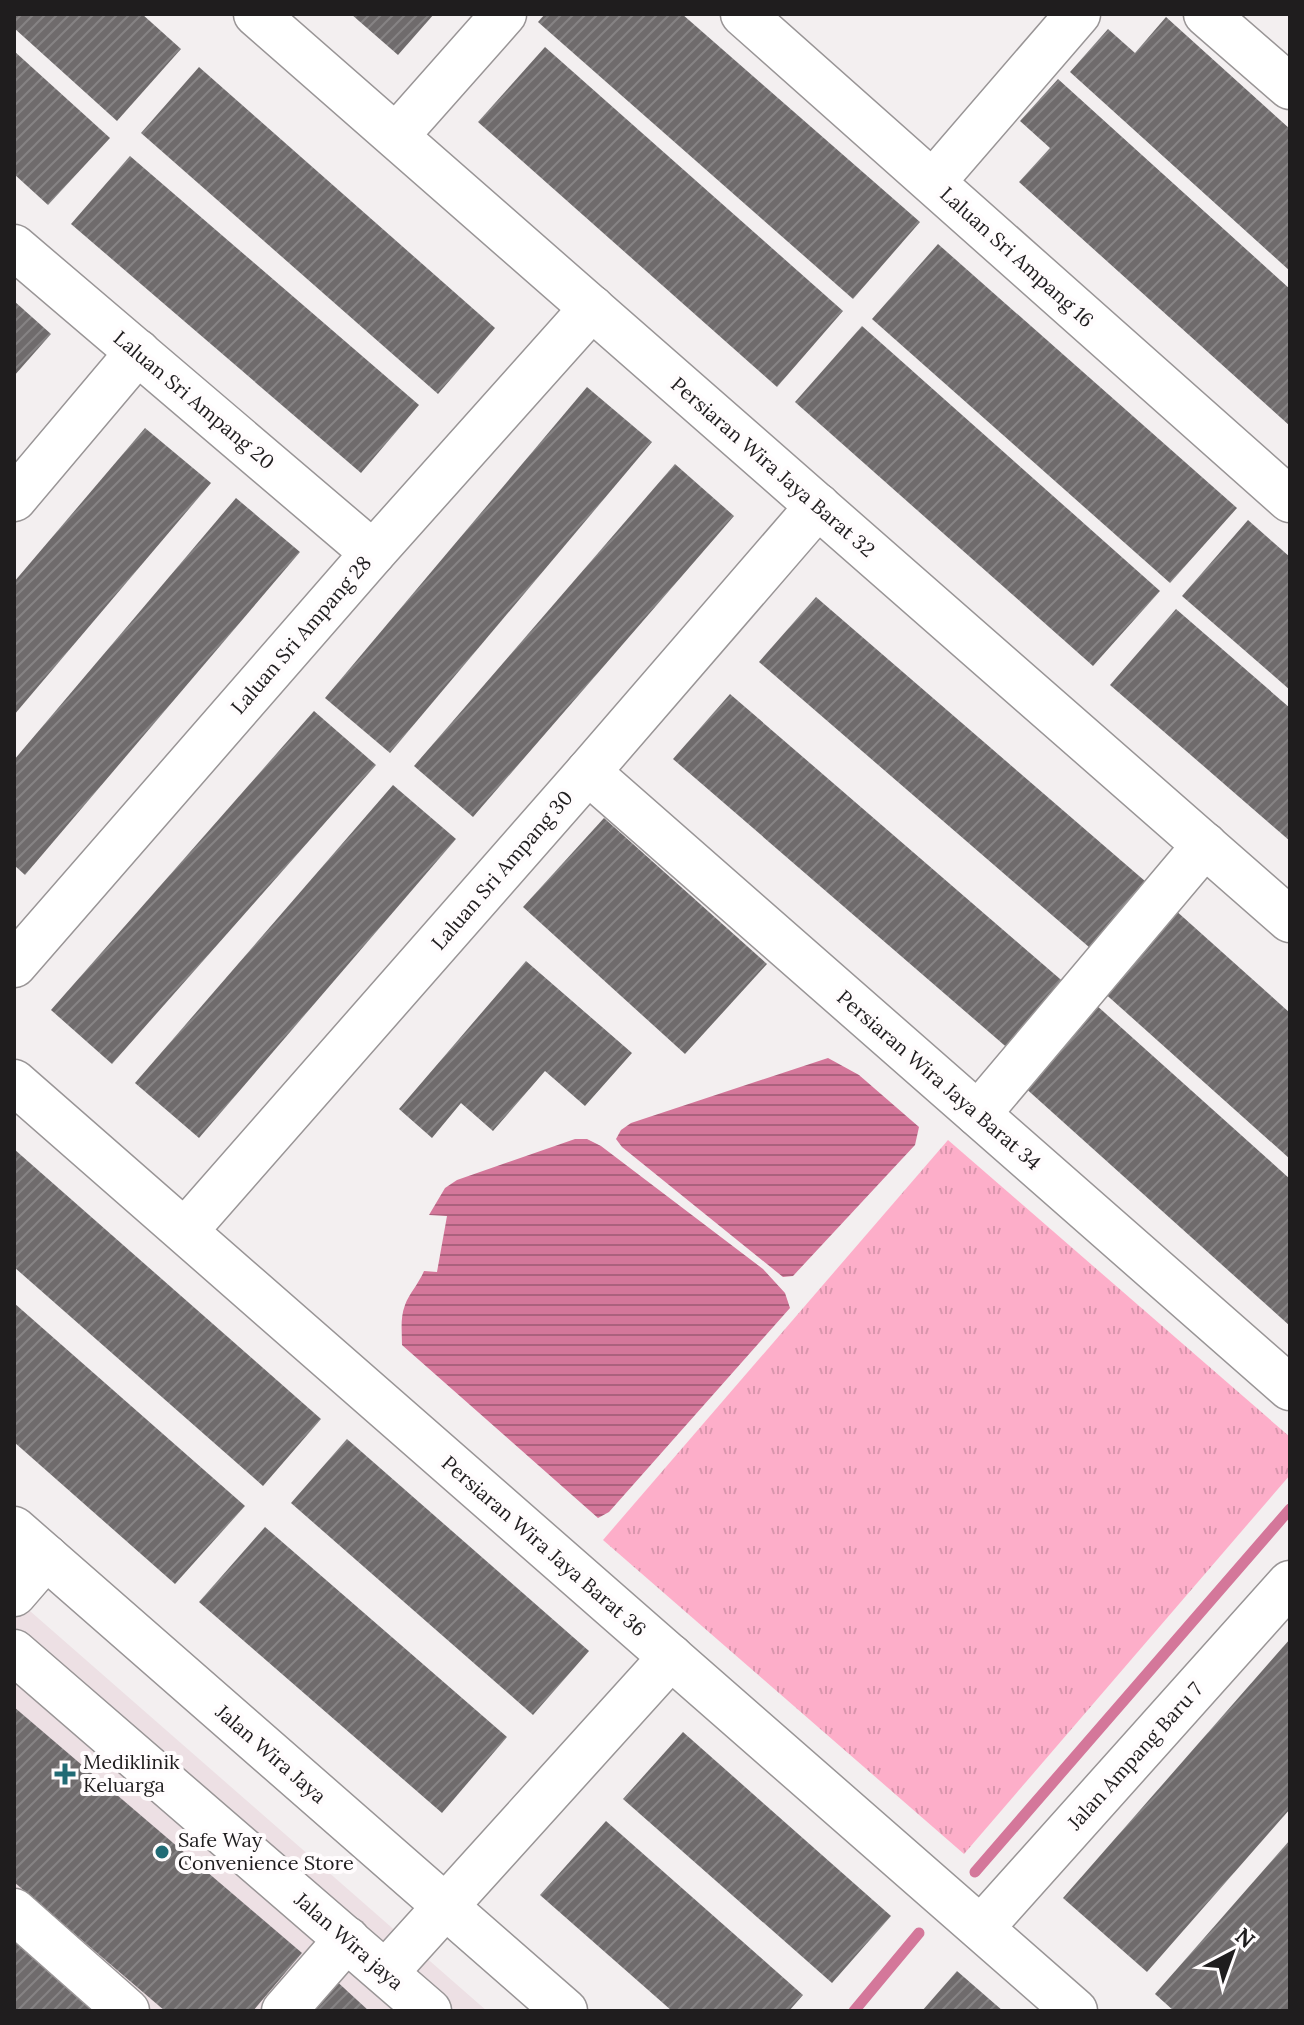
<svg xmlns="http://www.w3.org/2000/svg" width="1304" height="2025" font-family="Lora,serif">
  <style>
    .built { fill: #ede0e4 }
    .grass { fill: url(#grass-tufts) }
    .water { fill: url(#water-rules) }
    .lines { fill: none; stroke-linecap: round; stroke-linejoin: round }
    .stream { stroke: #d4779a; stroke-width: 11 }
    .building { fill: url(#building-hatch) }
    .minor-casing { stroke: #999596; stroke-width: 47 }
    .minor { stroke: #fff; stroke-width: 44 }
    .poi-dot { fill: #216b75; stroke: #fffcfd; stroke-width: 3 }
    .labels { text-anchor: middle; stroke-width: 8; stroke-linejoin: round; paint-order: stroke }
    .street-label { font-size: 20px; fill: #1f1d1e; stroke: #fffcfd }
    .poi-label { font-size: 20px; fill: #1f1d1e; stroke: #fffcfd; text-anchor: start }
  </style>
  <defs>
    <pattern id="grass-tufts" width="24" height="20" patternUnits="userSpaceOnUse" patternTransform="scale(2)"><rect width="24" height="20" fill="#fdaec9"/><path d="M3 7l-1-3M5 7V3M7 7l1-3M15 17l-1-3M17 17v-4M19 17l1-3" fill="none" stroke="#d895ac"/></pattern>
    <pattern id="water-rules" width="6" height="5" patternUnits="userSpaceOnUse" patternTransform="scale(2)"><rect width="6" height="5" fill="#d4779a"/><path d="M0 2.5h6" fill="none" stroke="#ab617d"/></pattern>
    <pattern id="building-hatch" width="6" height="6" patternUnits="userSpaceOnUse" patternTransform="scale(2)"><rect width="6" height="6" fill="#6f6b6c"/><path d="M-1 1l2-2M0 6l6-6M5 7l2-2" fill="none" stroke="#868384"/></pattern>
  </defs>
  <rect width="100%" height="100%" fill="#f3eff0"/>
  <path class="built" d="M14,1597L487,2011H133L14,1906Z"/>
  <path class="grass" d="M948,1140L1290,1437V1475L964,1854L603,1540Z"/>
  <g class="water">
    <path d="M828,1058L859,1075L919,1127L915,1145L793,1276L783,1277L622,1147L616,1139L621,1130L631,1123Z"/>
    <path d="M575,1139H587L601,1146L763,1269L785,1293L790,1308L609,1512L598,1518L402,1345C402,1332 400,1318 405,1305C409,1294 419,1283 424,1271L437,1272L447,1216L429,1215L445,1188L457,1180Z"/>
  </g>
  <g class="lines">
    <g class="stream">
      <path d="M975,1872L1290,1509"/>
      <path d="M854,2011L919,1933"/>
    </g>
  </g>
  <g class="building">
    <path d="M14,14H142L181,49L117,121L14,28Z"/>
    <path d="M351,14H434L398,55Z"/>
    <path d="M545,14H682L920,222L853,299L538,22Z"/>
    <path d="M1166,17L1290,129V271L1070,72L1108,29L1135,53Z"/>
    <path d="M545,47L843,311L777,387L478,122Z"/>
    <path d="M14,51L110,138L48,205L14,174Z"/>
    <path d="M199,67L495,328L438,394L141,133Z"/>
    <path d="M1058,79L1290,289V426L1019,182L1050,148L1020,121Z"/>
    <path d="M130,156L419,405L361,473L71,224Z"/>
    <path d="M938,244L1237,508L1170,583L872,319Z"/>
    <path d="M14,301L51,334L14,376Z"/>
    <path d="M862,326L1160,591L1093,666L795,402Z"/>
    <path d="M587,387L652,442L390,753L325,698Z"/>
    <path d="M145,428L211,483L14,715V582Z"/>
    <path d="M675,464L734,516L473,817L414,766Z"/>
    <path d="M236,498L300,552L25,875L14,865V760Z"/>
    <path d="M1248,520L1290,557V690L1182,596Z"/>
    <path d="M816,597L1153,888L1097,954L759,662Z"/>
    <path d="M1176,609L1290,708V841L1110,685Z"/>
    <path d="M730,694L1067,985L1011,1051L673,759Z"/>
    <path d="M314,711L376,765L112,1064L51,1010Z"/>
    <path d="M393,785L456,839L199,1138L135,1083Z"/>
    <path d="M604,818L767,964L685,1054L523,907Z"/>
    <path d="M1174,909L1290,1013V1159L1101,990Z"/>
    <path d="M526,961L632,1053L585,1106L545,1071L493,1131L461,1103L432,1138L399,1109Z"/>
    <path d="M1095,1004L1290,1179V1326L1022,1085Z"/>
    <path d="M14,1149L321,1419L263,1486L14,1267Z"/>
    <path d="M14,1303L245,1506L175,1584L14,1442Z"/>
    <path d="M347,1439L589,1651L533,1715L291,1503Z"/>
    <path d="M265,1527L507,1737L442,1813L199,1602Z"/>
    <path d="M1290,1639V1809L1147,1972L1063,1898Z"/>
    <path d="M14,1707L302,1953L253,2011H165L14,1882Z"/>
    <path d="M683,1732L891,1916L832,1983L623,1799Z"/>
    <path d="M606,1821L803,1995L789,2011H672L540,1895Z"/>
    <path d="M1290,1840V2010L1174,2011L1155,1994Z"/>
    <path d="M14,1925L108,2011H14Z"/>
    <path d="M957,1971L1003,2011H922Z"/>
    <path d="M332,1977L369,2011H301Z"/>
  </g>
  <g class="lines">
    <defs>
      <g id="minor">
        <path d="M256,14L1290,920"/>
        <path d="M743,14L1290,500"/>
        <path d="M1206,14L1290,87"/>
        <path d="M396,136L504,14"/>
        <path d="M933,182L1078,14"/>
        <path d="M14,247L373,553"/>
        <path d="M14,499L138,352"/>
        <path d="M588,772L1290,1388"/>
        <path d="M14,965L373,553L592,308"/>
        <path d="M14,1082L1075,2011"/>
        <path d="M978,1114L1205,845"/>
        <path d="M185,1231L588,772L818,506"/>
        <path d="M14,1529L565,2011"/>
        <path d="M14,1594L46,1557"/>
        <path d="M14,1652L429,2011"/>
        <path d="M14,1911L127,2011"/>
        <path d="M981,1928L1290,1583"/>
        <path d="M386,1972L671,1657"/>
        <path d="M284,2011L347,1939"/>
      </g>
    </defs>
    <use href="#minor" class="minor-casing"/>
    <use href="#minor" class="minor"/>
  </g>
  <g class="poi-dot">
    <path d="M61 1762h8v8h8v8h-8v8h-8v-8h-8v-8h8z"/>
    <circle cx="162" cy="1852" r="8"/>
  </g>
  <g class="labels">
    <g class="street-label">
      <text transform="translate(1017 257) rotate(42)" y="7">Laluan Sri Ampang 16</text>
      <text transform="translate(194 400) rotate(40)" y="7">Laluan Sri Ampang 20</text>
      <text transform="translate(773 467) rotate(41)" y="7">Persiaran Wira Jaya Barat 32</text>
      <text transform="translate(301 635) rotate(-49)" y="7">Laluan Sri Ampang 28</text>
      <text transform="translate(502 870) rotate(-49)" y="7">Laluan Sri Ampang 30</text>
      <text transform="translate(939 1080) rotate(41)" y="7">Persiaran Wira Jaya Barat 34</text>
      <text transform="translate(544 1546) rotate(41)" y="7">Persiaran Wira Jaya Barat 36</text>
      <text transform="translate(271 1754) rotate(41)" y="7">Jalan Wira Jaya</text>
      <text transform="translate(1135 1756) rotate(-48)" y="7">Jalan Ampang Baru 7</text>
      <text transform="translate(349 1941) rotate(41)" y="7">Jalan Wira jaya</text>
    </g>
    <g class="poi-label">
      <text x="83" y="1769">Mediklinik<tspan x="83" dy="23">Keluarga</tspan></text>
      <text x="178" y="1847">Safe Way<tspan x="178" dy="23">Convenience Store</tspan></text>
    </g>
  </g>
  <rect width="1304" height="2025" fill="none" stroke="#1f1d1e" stroke-width="32"/>
  <g transform="translate(1232 1953) rotate(41)" stroke="#fffcfd" stroke-width="6" paint-order="stroke">
  <path d="M0-6L14 30L0 20L-14 30Z" fill="#1f1d1e"/>
  <text y="-12" font-size="22" font-weight="bold" text-anchor="middle" fill="#1f1d1e">N</text>
  </g>
</svg>
